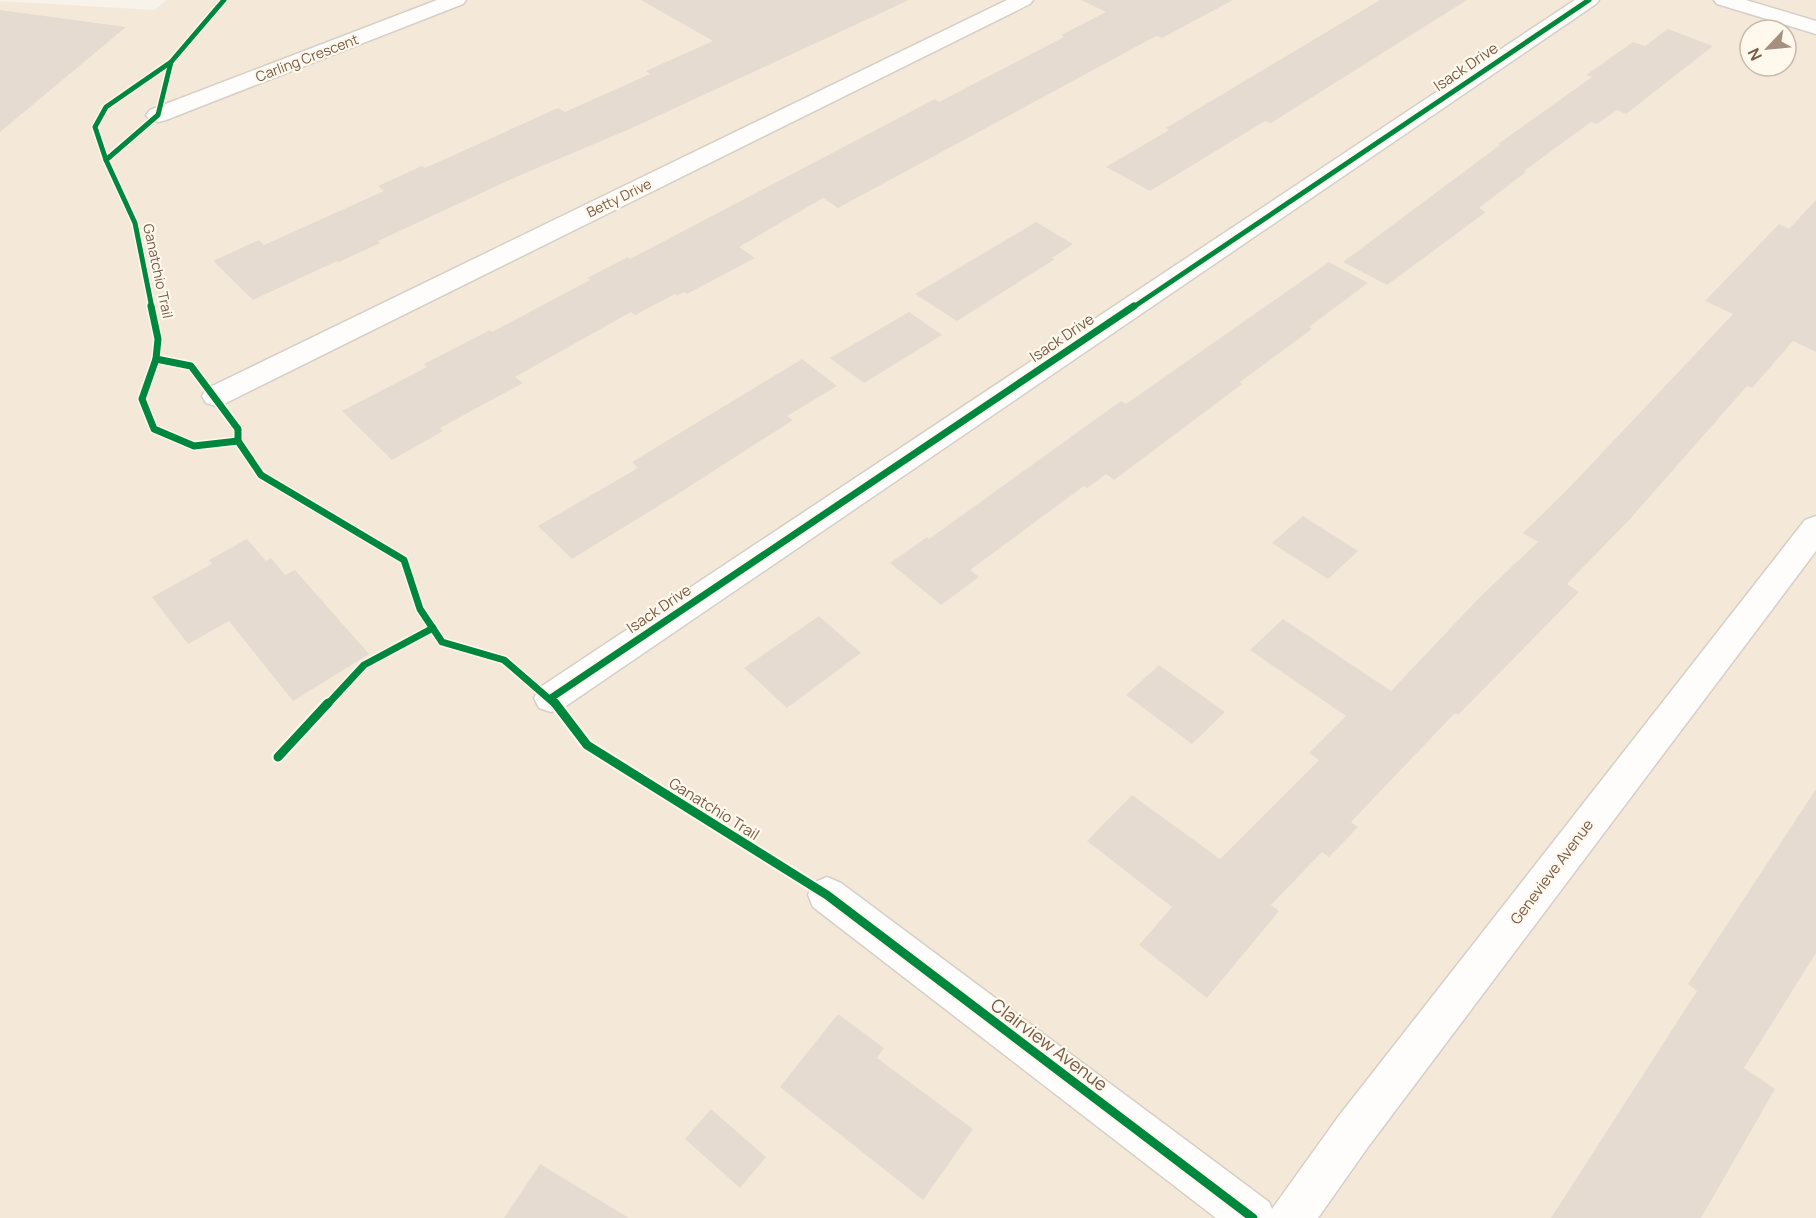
<svg xmlns="http://www.w3.org/2000/svg" width="1816" height="1218" font-family="Manrope,sans-serif">
  <style>
    .residential { fill: #f4e9d9; fill-rule: evenodd }
    .building { fill: #e5dbd1 }
    .lines { fill: none; stroke-linecap: round; stroke-linejoin: round }
    .minor-casing { stroke: #d6cfc6; stroke-width: 3 }
    .minor { fill: #fefdfc; fill-rule: evenodd }
    .cycleway-far2-casing { stroke: #fff8ec; stroke-width: 8 }
    .cycleway-far1-casing { stroke: #fff8ec; stroke-width: 10 }
    .cycleway-casing { stroke: #fff8ec; stroke-width: 13 }
    .cycleway-far2 { stroke: #00873e; stroke-width: 5 }
    .cycleway-far1 { stroke: #00873e; stroke-width: 7 }
    .cycleway { stroke: #00873e; stroke-width: 9 }
    .labels { text-anchor: middle; stroke-width: 4.5; stroke-linejoin: round; paint-order: stroke }
    .far-street-label { font-size: 14px; fill: #785b47; stroke: #fff8ec }
    .street-label { font-size: 15px; fill: #785b47; stroke: #fff8ec }
    .near-street-label { font-size: 18px; fill: #785b47; stroke: #fff8ec }
  </style>
  <rect width="100%" height="100%" fill="#f8f3ea"/>
  <path class="residential" d="M166,0H1816V1218H0V1L155,10ZM1750,30H1786V66H1750Z"/>
  <g class="building">
    <path d="M641,0H909L632,128L516,177L378,241L380,243L339,262L337,261L253,300L213,261L259,240L264,245L384,191L378,186L422,166L425,168L558,108L565,112L650,74L646,71L713,41Z"/>
    <path d="M1081,0H1233L1162,38L1156,36L838,208L823,198L739,247L755,258L687,294L684,292L677,296L675,294L635,315L631,312L515,377L523,383L440,428L443,431L392,460L342,411L427,367L424,364L490,330L492,332L590,280L587,278L628,257L630,259L935,99L939,102L1064,37L1061,35L1106,12Z"/>
    <path d="M1380,0H1467L1271,123L1265,121L1150,191L1106,167L1169,130L1166,128Z"/>
    <path d="M0,10L126,27L0,132Z"/>
    <path d="M1668,29L1713,46L1626,114L1617,110L1597,124L1591,122L1524,171L1526,172L1479,208L1486,212L1387,285L1343,262L1500,145L1498,144L1592,77L1586,75L1633,42L1645,46Z"/>
    <path d="M1816,200V352L1793,341L1752,388L1747,386L1630,519L1567,584L1579,592L1458,715L1455,713L1351,822L1358,827L1329,857L1322,852L1271,905L1279,911L1207,998L1139,945L1172,907L1087,841L1132,795L1220,859L1319,760L1309,753L1346,716L1250,650L1283,619L1391,691L1481,596L1538,542L1523,533L1568,489L1733,314L1705,301L1779,224L1789,229Z"/>
    <path d="M1036,222L1073,244L1052,258L1055,259L957,321L915,294Z"/>
    <path d="M1329,262L1368,283L1309,327L1312,329L1240,382L1242,384L1114,480L1106,474L1087,488L1084,486L970,570L979,577L941,605L890,563L927,537L929,539L1121,401L1126,404Z"/>
    <path d="M909,312L942,335L864,383L830,358Z"/>
    <path d="M802,359L837,386L787,416L793,420L673,497L572,559L538,526L638,468L632,462Z"/>
    <path d="M1303,516L1358,551L1328,579L1272,543Z"/>
    <path d="M247,539L266,561L271,558L285,575L295,570L369,654L293,701L229,621L188,644L152,597L212,564L209,560Z"/>
    <path d="M819,616L861,653L787,708L744,668Z"/>
    <path d="M1159,665L1225,712L1192,744L1126,695Z"/>
    <path d="M1816,789V953L1744,1068L1775,1089L1701,1218H1551L1697,991L1688,984Z"/>
    <path d="M838,1014L884,1048L877,1058L973,1129L923,1200L780,1087Z"/>
    <path d="M711,1109L766,1157L740,1188L685,1139Z"/>
    <path d="M540,1164L629,1218H504Z"/>
  </g>
  <g class="lines">
    <defs>
      <g id="minor">
        <path d="M437,0H466L463,4L166,120L158,122L150,120L146,115L150,110Z"/>
        <path d="M1007,0H1033L1030,4L226,403L216,406L206,403L202,396L206,389Z"/>
        <path d="M1575,0H1599L1596,4L563,708L551,712L539,708L534,698L539,688Z"/>
        <path d="M1714,0H1746L1816,21V34L1717,4Z"/>
        <path d="M1816,516V551L1368,1147L1318,1218H1216L813,907L808,895L813,883L827,877L841,883L1269,1202L1272,1209L1338,1117L1805,520Z"/>
      </g>
    </defs>
    <use href="#minor" class="minor-casing"/>
    <use href="#minor" class="minor"/>
    <defs>
      <g id="cycleway-far2">
        <path d="M106,160L158,115L171,62"/>
        <path d="M152,308L135,223L106,160L95,127L106,107L171,62L224,0"/>
        <path d="M1132,308L1589,0"/>
      </g>
      <g id="cycleway-far1">
        <path d="M151,306L158,339L156,359L142,399L154,429L194,446L238,441L261,475L404,560L420,609L442,642L504,660L556,705"/>
        <path d="M156,359L191,366L238,429V441"/>
        <path d="M551,698L1134,306"/>
        <path d="M327,705L364,665L433,628"/>
      </g>
      <g id="cycleway">
        <path d="M555,703L587,745L827,895L1253,1218"/>
        <path d="M278,757L328,703"/>
      </g>
    </defs>
    <use href="#cycleway-far2" class="cycleway-far2-casing"/>
    <use href="#cycleway-far1" class="cycleway-far1-casing"/>
    <use href="#cycleway" class="cycleway-casing"/>
    <use href="#cycleway-far2" class="cycleway-far2"/>
    <use href="#cycleway-far1" class="cycleway-far1"/>
    <use href="#cycleway" class="cycleway"/>
  </g>
  <g class="labels">
    <g class="far-street-label">
      <text transform="translate(307 58) rotate(-21)" y="5">Carling Crescent</text>
      <text transform="translate(619 198) rotate(-26)" y="5">Betty Drive</text>
      <text transform="translate(158 271) rotate(78)" y="5">Ganatchio Trail</text>
    </g>
    <g class="street-label">
      <text transform="translate(1466 67) rotate(-34)" y="5">Isack Drive</text>
      <text transform="translate(1062 338) rotate(-34)" y="5">Isack Drive</text>
      <text transform="translate(659 609) rotate(-34)" y="5">Isack Drive</text>
      <text transform="translate(714 809) rotate(32)" y="5">Ganatchio Trail</text>
      <text transform="translate(1552 872) rotate(-53)" y="5">Genevieve Avenue</text>
    </g>
    <g class="near-street-label">
      <text transform="translate(1049 1045) rotate(37)" y="6">Clairview Avenue</text>
    </g>
  </g>
  <g transform="translate(1768 48) rotate(244)"><circle r="28" fill="#fff8ec" stroke="#c9b9aa" stroke-width="1.5"/>
  <path d="M0-4.5L10 22L0 15L-10 22Z" fill="#a59080"/>
  <text y="-9" font-size="16" font-weight="bold" text-anchor="middle" fill="#785b47">N</text>
  </g>
</svg>
